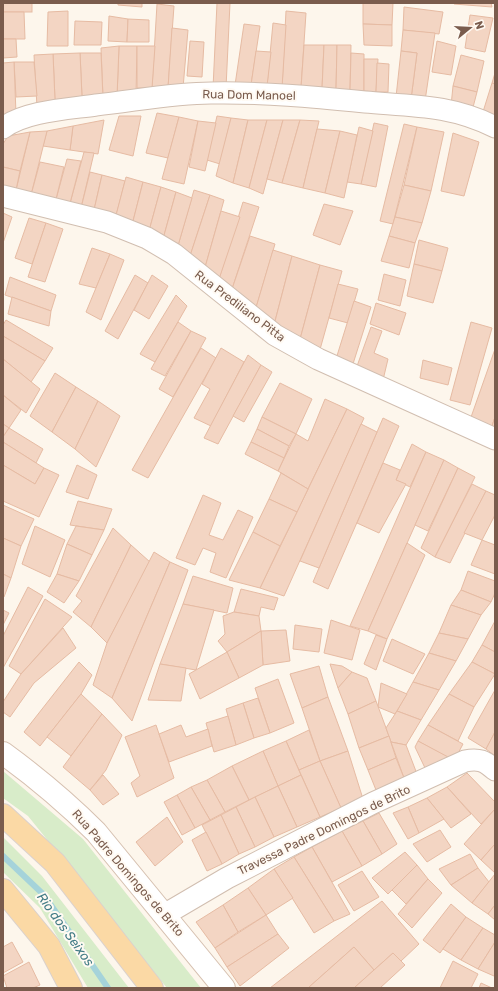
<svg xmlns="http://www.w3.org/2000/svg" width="498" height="991" font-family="Rubik,sans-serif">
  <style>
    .green { fill: #d8ecc9 }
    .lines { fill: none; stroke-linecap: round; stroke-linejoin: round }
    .stream { stroke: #a5d3da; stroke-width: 6 }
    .building { fill: #f3d5c3; stroke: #e6bba3 }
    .minor-casing { stroke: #d1beb0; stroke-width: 23 }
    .secondary-casing { stroke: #d6c0b0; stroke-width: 24 }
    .primary-casing { stroke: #dad1cd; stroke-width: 24 }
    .minor { stroke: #fff; stroke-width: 21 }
    .secondary { stroke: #fff; stroke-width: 22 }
    .primary { stroke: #fbd9a5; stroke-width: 22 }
    .labels { text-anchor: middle; stroke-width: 4; stroke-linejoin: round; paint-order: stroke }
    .street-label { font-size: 12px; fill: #7a5c4d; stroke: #fffaf3 }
    .water-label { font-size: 13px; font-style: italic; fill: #437c86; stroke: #fffaf3 }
  </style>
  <rect width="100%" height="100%" fill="#fdf6ec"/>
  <g class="green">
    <path d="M3,771L83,839L201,988H167L28,816L3,798Z"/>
    <path d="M3,837L42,876L129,988H88L40,908L3,872Z"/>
  </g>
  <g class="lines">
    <path class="stream" d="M3,856L44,895L108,988"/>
  </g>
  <g class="building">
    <rect x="3" y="3" width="29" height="9"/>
    <path d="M118,3H142V7L118,5Z"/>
    <path d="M217,3H230L226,88H213Z"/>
    <path d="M363,3H393L392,25L363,24Z"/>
    <path d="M455,3H491L492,7L454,4Z"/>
    <path d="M157,4L174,6L168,88H152Z"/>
    <path d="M404,7L443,12L439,34L403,30Z"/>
    <path d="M68,11V46H47L48,12Z"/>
    <path d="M286,11L306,13L301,88H282Z"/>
    <path d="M3,12H24L25,39H3Z"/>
    <path d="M470,15L493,18L485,52L465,48Z"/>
    <path d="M109,16L128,19L127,42L108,41Z"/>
    <path d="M128,19L149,20V42H127Z"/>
    <path d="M75,21L102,22L101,45H74Z"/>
    <path d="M273,23L286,25L282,88L267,86Z"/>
    <path d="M244,24L260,26L251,85H235Z"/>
    <path d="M363,24L392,25V46L364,45Z"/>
    <path d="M172,28L188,30L183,88H168Z"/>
    <path d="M403,30L435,33L425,101L411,99L417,53L401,51Z"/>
    <path d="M3,39H16L17,57L3,58Z"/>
    <path d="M190,41L204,42L202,77L187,76Z"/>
    <path d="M437,41L456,46L451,75L432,72Z"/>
    <path d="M304,45H324L322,89L301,88Z"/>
    <path d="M324,45H337L336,90L322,89Z"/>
    <path d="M337,45H351L350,91L336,90Z"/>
    <path d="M119,46H137L136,96L117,97Z"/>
    <path d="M119,46L117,97L103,98L101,48Z"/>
    <path d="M137,46H155L152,88H137Z"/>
    <path d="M256,51L271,52L267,86L251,85Z"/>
    <path d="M401,51L417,53L411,99L396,97Z"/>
    <path d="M80,53H101L103,98L82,97Z"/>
    <path d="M80,53L82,97L55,100L53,54Z"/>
    <path d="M351,53L364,54V91H350Z"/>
    <path d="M53,54L55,100L37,107L34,55Z"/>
    <path d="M461,55L484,61L477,92L453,86Z"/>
    <path d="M364,59H378L376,92L364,91Z"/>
    <path d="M14,62H34L37,96L16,97Z"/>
    <path d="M14,62L16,114L3,119V63Z"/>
    <path d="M377,63L389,64L388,92H376Z"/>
    <path d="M495,73V84L492,83Z"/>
    <path d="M492,83L495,84V121L482,115Z"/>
    <path d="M453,86L477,92L472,111L451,106Z"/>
    <path d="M157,113L179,117L168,158L146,153Z"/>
    <path d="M119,116H141L133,156L109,150Z"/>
    <path d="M217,116L231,118L220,164L207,160Z"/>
    <path d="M179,117L198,121L184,184L162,179Z"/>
    <path d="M231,118L248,120L233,183L216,176Z"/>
    <path d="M104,120L98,154L70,150L73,126Z"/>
    <path d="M248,120H267L249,188L233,183Z"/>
    <path d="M267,120H283L263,194L249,188Z"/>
    <path d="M283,120H300L282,183L267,179Z"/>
    <path d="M300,120L319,121L303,188L282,183Z"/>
    <path d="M198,121L216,123L205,171L189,167Z"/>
    <path d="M374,123L388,126L376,187L361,184Z"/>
    <path d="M404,124L417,127L393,224L380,221Z"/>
    <path d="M73,126L70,150L43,146L47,131Z"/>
    <path d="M359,127L373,131L361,184L347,182Z"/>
    <path d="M417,127L444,132L431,191L404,185Z"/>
    <path d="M317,129L340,131L325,193L303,188Z"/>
    <path d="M47,131L31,195L16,190L30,132Z"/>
    <path d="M340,131L357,135L344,198L325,193Z"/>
    <path d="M30,132L20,171L3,167V144L8,136Z"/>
    <path d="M453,133L479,142L464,196L441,191Z"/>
    <path d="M84,152L94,153L81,208L69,207Z"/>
    <path d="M67,159L81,161L69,207L55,203Z"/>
    <path d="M40,162L64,167L55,203L31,195Z"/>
    <path d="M3,167L20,171L16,190L3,187Z"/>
    <path d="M90,172L102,175L94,210L81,208Z"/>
    <path d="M102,175L125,181L116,216L94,210Z"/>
    <path d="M126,177L143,182L132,225L115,219Z"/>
    <path d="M143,182L161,187L149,231L132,225Z"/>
    <path d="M404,185L431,191L422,223L395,217Z"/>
    <path d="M161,187L176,192L163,239L149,231Z"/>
    <path d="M194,190L210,195L189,259L177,249Z"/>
    <path d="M176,192L192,198L177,249L163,239Z"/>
    <path d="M210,195L224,200L204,271L189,259Z"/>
    <path d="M243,202L259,207L231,292L218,282Z"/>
    <path d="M324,204L353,211L340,245L313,235Z"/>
    <path d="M221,211L240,217L218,282L204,271Z"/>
    <path d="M3,213L12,217L3,243Z"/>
    <path d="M395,217L422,223L415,243L389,236Z"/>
    <path d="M29,218L46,223L32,264L15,258Z"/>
    <path d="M46,223L63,229L45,282L28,277Z"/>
    <path d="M250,236L275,244L255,311L231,292Z"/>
    <path d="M389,236L415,243L409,268L381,261Z"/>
    <path d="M419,240L448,248L442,271L414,264Z"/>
    <path d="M92,248L110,254L96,288L79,284Z"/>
    <path d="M273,250L292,256L274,325L255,311Z"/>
    <path d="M110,254L124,260L101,320L86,312Z"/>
    <path d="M292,256L320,265L299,343L274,325Z"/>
    <path d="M414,264L442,271L433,303L407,296Z"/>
    <path d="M320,265L342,271L319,353L299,343Z"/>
    <path d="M384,274L406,280L400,306L378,300Z"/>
    <path d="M135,275L148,283L118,339L105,331Z"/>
    <path d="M152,275L168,286L149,319L134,310Z"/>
    <path d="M10,277L56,295L51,311L5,295Z"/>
    <path d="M338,284L358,289L348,323L329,318Z"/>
    <path d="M176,295L187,306L155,362L140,354Z"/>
    <path d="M12,297L51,311L49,326L8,314Z"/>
    <path d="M354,301L371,307L352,367L336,359Z"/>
    <path d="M376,303L406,313L399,335L370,324Z"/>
    <path d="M6,320L53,348L45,361L3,336V325Z"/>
    <path d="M178,322L191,331L165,376L151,369Z"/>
    <path d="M471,322L492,328L470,405L450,400Z"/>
    <path d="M371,327L382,331L374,353L388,359L383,380L356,369Z"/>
    <path d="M191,331L206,338L173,397L159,389Z"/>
    <path d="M3,336L45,361L31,382L3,359Z"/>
    <path d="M201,348L216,358L148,478L132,470Z"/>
    <path d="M221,348L244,362L211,426L194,418L210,389L202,384Z"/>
    <path d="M495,349V417L491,429L470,420Z"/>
    <path d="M248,355L261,365L218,444L204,438Z"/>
    <path d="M3,359L40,389L26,413L3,395Z"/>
    <path d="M423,360L452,368L448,385L420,378Z"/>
    <path d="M261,365L272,372L244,422L233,416Z"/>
    <path d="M55,373L76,387L52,432L30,416Z"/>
    <path d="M280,383L312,399L296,434L262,417Z"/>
    <path d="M76,387L98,401L75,449L52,432Z"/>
    <path d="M3,395L21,410L9,428L3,424Z"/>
    <path d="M325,399L347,409L308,489L278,471L296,434L308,441Z"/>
    <path d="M98,401L120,416L96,467L75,449Z"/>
    <path d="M347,409L364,418L284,596L260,588Z"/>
    <path d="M262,417L296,434L289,446L257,429Z"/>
    <path d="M495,417V431L491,429Z"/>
    <path d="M383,418L399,426L328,589L313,582Z"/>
    <path d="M3,424L9,428L3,437Z"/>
    <path d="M361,424L377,432L319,568L300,561Z"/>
    <path d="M9,428L43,449L36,463L3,442V437Z"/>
    <path d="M257,429L289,446L284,458L251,442Z"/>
    <path d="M3,442L44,468L35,484L3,465Z"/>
    <path d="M251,442L284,458L278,471L245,454Z"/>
    <path d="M412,444L426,452L410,487L396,480Z"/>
    <path d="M426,452L444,460L368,631L350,626Z"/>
    <path d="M444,460L458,468L428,531L415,525Z"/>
    <path d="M383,463L400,470L396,480L406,484L379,533L357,523Z"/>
    <path d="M3,465L35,484L44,468L59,475L39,517L3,501Z"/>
    <path d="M77,465L97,475L88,499L66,492Z"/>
    <path d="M458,468L475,477L435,557L421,548Z"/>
    <path d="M281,473L308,489L297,512L269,499Z"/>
    <path d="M472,484L486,491L450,563L435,557Z"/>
    <path d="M486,491L495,495V515L482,540L464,533Z"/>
    <path d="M203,495L221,503L209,535L223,540L238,510L253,517L226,578L210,572L216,553L203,548L195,565L176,558Z"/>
    <path d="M269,499L297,512L280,546L253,532Z"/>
    <path d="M78,501L112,509L104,530L70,525Z"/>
    <path d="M3,505L34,519L21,546L3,538Z"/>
    <path d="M35,526L65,540L50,577L22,564Z"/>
    <path d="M76,526L104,530L92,555L67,544Z"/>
    <path d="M113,528L131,545L91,627L73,612L82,601L76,596Z"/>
    <path d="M253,532L280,546L260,588L229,580Z"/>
    <path d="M3,538L21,546L11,578L3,574Z"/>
    <path d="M482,540L495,545V574L471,565Z"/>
    <path d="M407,543L425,555L387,639L368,631Z"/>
    <path d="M67,544L92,555L79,581L57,574Z"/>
    <path d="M131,545L150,562L107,643L91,627Z"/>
    <path d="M154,552L170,562L112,698L93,685L107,643Z"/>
    <path d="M170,562L188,570L132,721L112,698Z"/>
    <path d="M468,571L495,581V593L491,602L461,590Z"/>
    <path d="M3,574L11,578L4,597L3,596Z"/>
    <path d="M57,574L79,581L64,603L47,592Z"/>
    <path d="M193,576L233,588L227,613L183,604Z"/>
    <path d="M28,587L43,596L3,668V636Z"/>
    <path d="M241,589L278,598L274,610L261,607L259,616L234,612Z"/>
    <path d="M461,590L491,602L481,615L451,605Z"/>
    <path d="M45,599L72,617L21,674L9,666Z"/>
    <path d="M183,604L214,610L196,670L160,664Z"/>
    <path d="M451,605L481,615L468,639L439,633Z"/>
    <path d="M3,610L9,613L3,625Z"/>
    <path d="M234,612L259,616L261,631L227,652L218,641L225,634L223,616Z"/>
    <path d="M331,620L360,630L352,660L324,653Z"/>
    <path d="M495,621V652L482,645Z"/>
    <path d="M295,625L322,629L319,652L293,649Z"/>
    <path d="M63,628L76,648L34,683L10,717L3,712V702L21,674Z"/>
    <path d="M286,630L290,661L263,665L261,631Z"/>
    <path d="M261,631L263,665L239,678L227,652Z"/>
    <path d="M439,633L468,639L456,661L429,653Z"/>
    <path d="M376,635L387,639L376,670L364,664Z"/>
    <path d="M392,639L425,654L413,674L383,661Z"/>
    <path d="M482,645L495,652V674L472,662Z"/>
    <path d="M227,652L239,678L200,699L189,674Z"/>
    <path d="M429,653L456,661L439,690L413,682Z"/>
    <path d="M79,662L92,675L81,694L40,746L24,732Z"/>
    <path d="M472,662L495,674L474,707L449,694Z"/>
    <path d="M160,664L186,668L181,701L148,700Z"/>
    <path d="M330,664L342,666L352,672L338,688Z"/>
    <path d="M319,666L328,697L302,708L290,674Z"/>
    <path d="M352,672L367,678L376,701L348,714L338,688Z"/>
    <path d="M278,679L294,723L270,733L255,688Z"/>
    <path d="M413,682L439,690L421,720L397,711Z"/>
    <path d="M381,683L407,694L395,714L378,707Z"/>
    <path d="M495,690V732L486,749L468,738Z"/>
    <path d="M81,694L102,714L71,756L47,737Z"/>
    <path d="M449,694L474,707L458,741L428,725Z"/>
    <path d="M328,697L348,751L320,761L302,708Z"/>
    <path d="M258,698L270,733L254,738L243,703Z"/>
    <path d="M376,701L389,736L359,748L348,714Z"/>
    <path d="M243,703L254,738L236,745L226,709Z"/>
    <path d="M397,711L421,720L406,745L391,742L386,728Z"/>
    <path d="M102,714L122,735L106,770L90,790L63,767Z"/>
    <path d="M228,716L236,745L214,752L206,723Z"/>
    <path d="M156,725L174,778L137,797L131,783L140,776L125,737Z"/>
    <path d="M181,725L186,737L208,729L212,746L169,762L159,734Z"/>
    <path d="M428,725L463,744L454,761L418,741Z"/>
    <path d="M309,730L320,761L299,770L286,741Z"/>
    <path d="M495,732V756L486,749Z"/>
    <path d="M389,736L396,758L368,770L359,748Z"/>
    <path d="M286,741L301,775L278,786L263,751Z"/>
    <path d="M418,741L450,758L425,768L415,747Z"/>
    <path d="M391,742L406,745L417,774L404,778Z"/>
    <path d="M263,751L278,786L249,800L232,766Z"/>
    <path d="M348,751L363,799L341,808L320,761Z"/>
    <path d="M396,758L404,778L376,790L368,770Z"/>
    <path d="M320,761L341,808L320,817L299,770Z"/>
    <path d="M232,766L249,800L225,812L207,780Z"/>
    <path d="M467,773L495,802V809L481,824L447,787Z"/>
    <path d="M103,775L119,794L103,805L90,790Z"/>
    <path d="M301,775L320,817L297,827L278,786Z"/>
    <path d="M207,780L225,812L210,820L191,787Z"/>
    <path d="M278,786L297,827L274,837L255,797Z"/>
    <path d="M191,787L210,820L195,828L177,795Z"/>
    <path d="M447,787L471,814L451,828L427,798Z"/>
    <path d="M177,795L195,828L182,835L164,802Z"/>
    <path d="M255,797L274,837L255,847L236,807Z"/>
    <path d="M427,798L444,819L419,833L408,807Z"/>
    <path d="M236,807L255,847L239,854L221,815Z"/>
    <path d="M408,807L419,833L408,839L393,813Z"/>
    <path d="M495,809V844L481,860L464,844Z"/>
    <path d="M379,813L397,844L382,854L363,821Z"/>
    <path d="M221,815L239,854L222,864L202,825Z"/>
    <path d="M167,817L183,842L155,866L136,842Z"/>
    <path d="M363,821L382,854L362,866L342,831Z"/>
    <path d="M440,830L451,847L427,862L413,844Z"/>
    <path d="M342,831L362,866L332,882L312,847Z"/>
    <path d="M206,832L222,864L207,871L192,840Z"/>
    <path d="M495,844V873L481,860Z"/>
    <path d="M312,847L350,914L334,921L294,857Z"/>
    <path d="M405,852L417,865L388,894L372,878Z"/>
    <path d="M470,854L478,868L451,885L439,869Z"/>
    <path d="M294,857L334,921L314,933L274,869Z"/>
    <path d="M417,865L428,879L406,904L392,890Z"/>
    <path d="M478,868L489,882L472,903L451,885Z"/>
    <path d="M274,869L293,898L266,915L248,888Z"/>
    <path d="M362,871L379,897L354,911L338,885Z"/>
    <path d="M495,874V905L488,914L472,903Z"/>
    <path d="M428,879L442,893L412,928L398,914Z"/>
    <path d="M248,888L266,915L238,932L223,905Z"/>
    <path d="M382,901L419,944L401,961L393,953L374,970L354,947L308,988H270Z"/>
    <path d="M451,904L466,917L440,953L423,940Z"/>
    <path d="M223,905L238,932L215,948L196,922Z"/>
    <path d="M495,905V920L488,914Z"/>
    <path d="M266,915L278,934L227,967L215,948Z"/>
    <path d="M466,917L483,928L461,960L443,949Z"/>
    <path d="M483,928L495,935V942L478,969L461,960Z"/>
    <path d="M278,934L289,948L240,986L227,967Z"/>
    <path d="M12,942L23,962L3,973V947Z"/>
    <path d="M495,942V974L494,976L478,969Z"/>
    <path d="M354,947L374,970L354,988H308Z"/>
    <path d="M393,953L405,965L380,988H354Z"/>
    <path d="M453,961L478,974L471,988H440Z"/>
    <path d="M29,962L40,985L33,988H7L3,976Z"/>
    <path d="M481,983L492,988H479Z"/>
  </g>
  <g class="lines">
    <defs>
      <g id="minor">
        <path d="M3,128C25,111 69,109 96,105C134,101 173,93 211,93C262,92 314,97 365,102C413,106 452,105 495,127"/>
        <path d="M3,196L107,222L147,238L174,254L275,335L318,359L495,439"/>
        <path d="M164,915L227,878L373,803L465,761C479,758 485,761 495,770"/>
      </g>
      <path id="secondary" d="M3,753C36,777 67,803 96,832L224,988"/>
      <g id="primary">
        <path d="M3,815L55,863L152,988"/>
        <path d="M3,890L49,946L71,988"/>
      </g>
    </defs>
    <use href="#minor" class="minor-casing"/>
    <use href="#secondary" class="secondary-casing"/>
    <use href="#primary" class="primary-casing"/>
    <use href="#minor" class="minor"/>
    <use href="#secondary" class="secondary"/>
    <use href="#primary" class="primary"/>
  </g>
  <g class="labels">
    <g class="street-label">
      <text transform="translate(249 95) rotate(1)" y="4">Rua Dom Manoel</text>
      <text transform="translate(240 306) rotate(37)" y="4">Rua Prediliano Pitta</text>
      <text transform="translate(324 830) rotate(-26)" y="4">Travessa Padre Domingos de Brito</text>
      <text transform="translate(128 873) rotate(49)" y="4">Rua Padre Domingos de Brito</text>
    </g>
    <g class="water-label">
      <text transform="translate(66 929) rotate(54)" y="5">Rio dos Seixos</text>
    </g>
  </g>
  <rect width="498" height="991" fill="none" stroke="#7a5c4d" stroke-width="8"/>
  <g transform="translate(470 28) rotate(72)" stroke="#fffaf3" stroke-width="3" paint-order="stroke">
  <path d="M0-3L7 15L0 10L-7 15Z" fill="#7a5c4d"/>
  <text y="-6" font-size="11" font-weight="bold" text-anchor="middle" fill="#7a5c4d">N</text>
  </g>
</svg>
